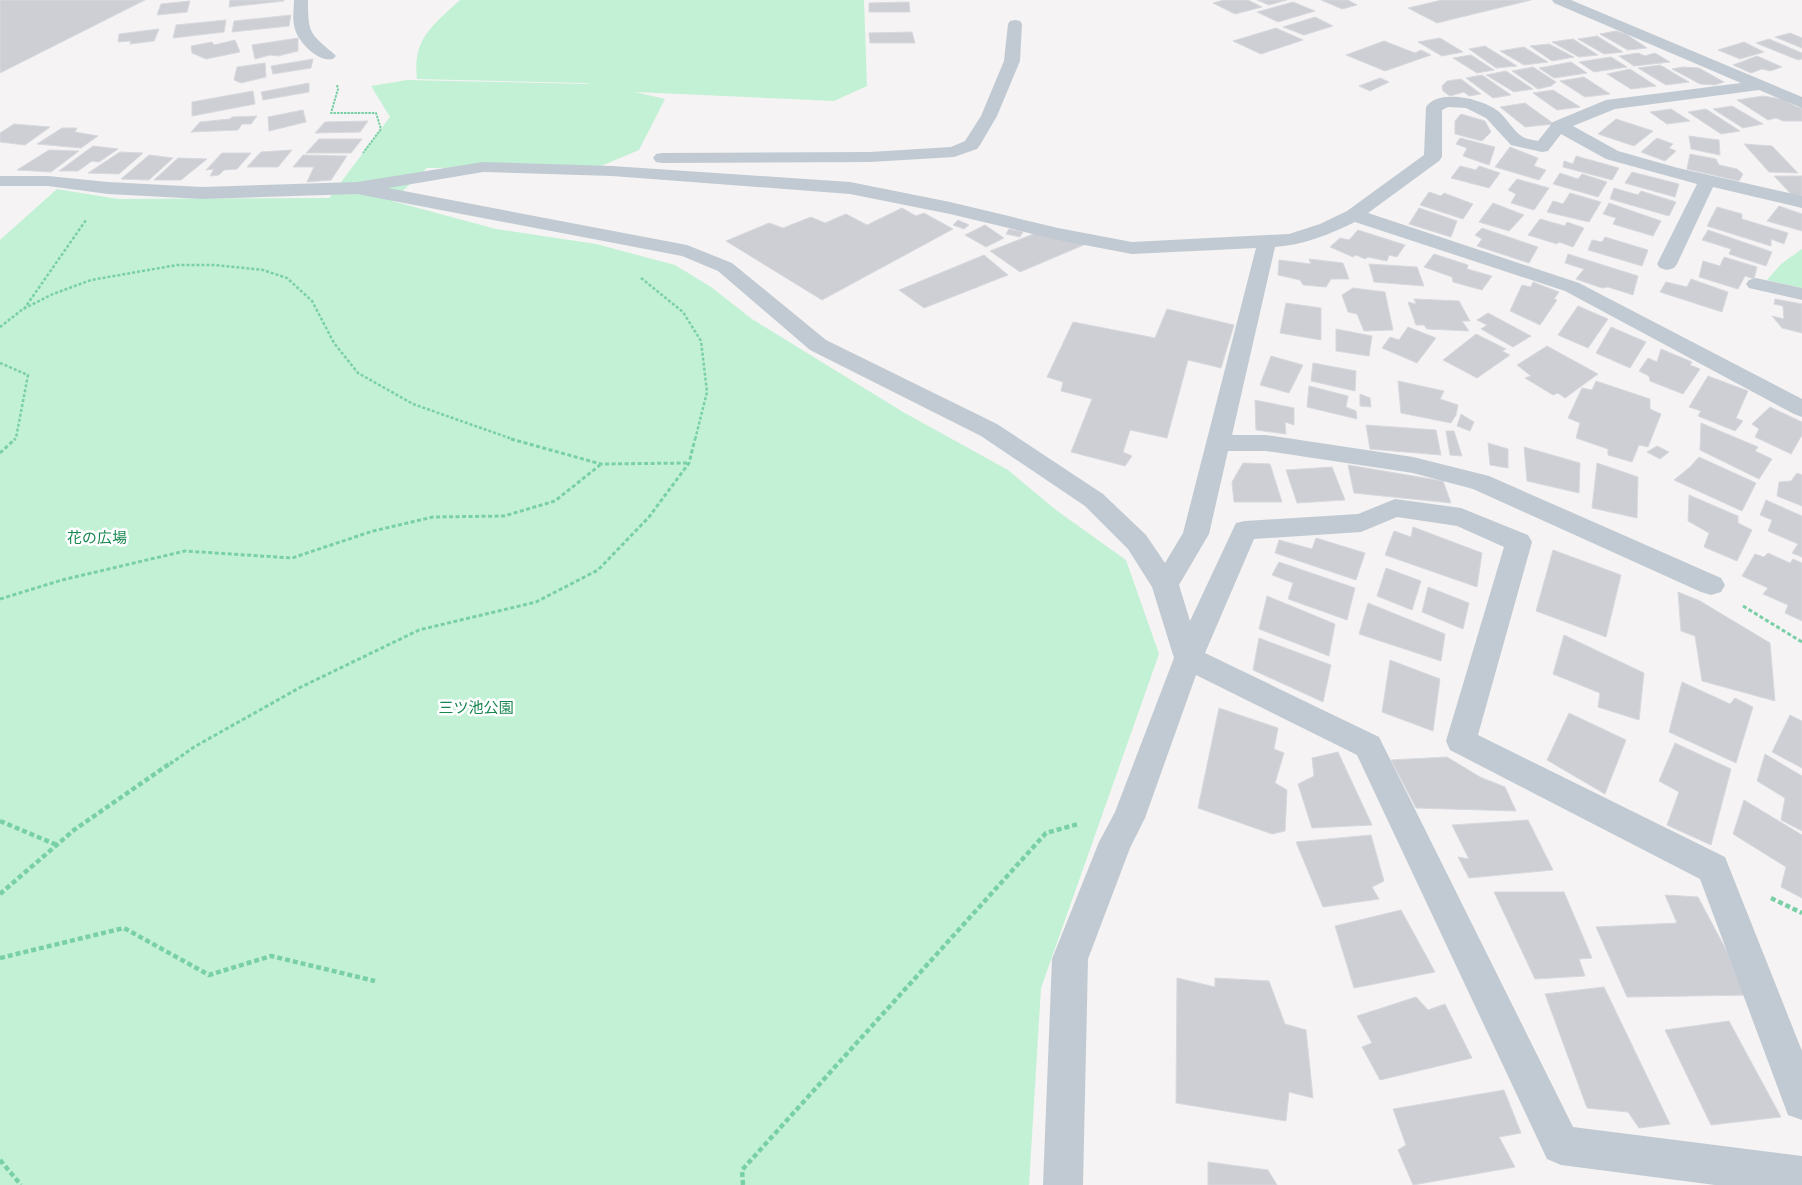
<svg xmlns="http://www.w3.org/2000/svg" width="1802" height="1185" font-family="'Exo 2','Noto Sans JP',sans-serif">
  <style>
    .green { fill: #c3f1d5 }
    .building { fill: #cdcfd5; stroke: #d7d9de }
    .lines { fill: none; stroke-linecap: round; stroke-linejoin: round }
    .path-far3 { stroke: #7ad0a6; stroke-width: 2; stroke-dasharray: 2.5 1; stroke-linecap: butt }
    .path-far2 { stroke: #7ad0a6; stroke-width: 2.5; stroke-dasharray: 3 2; stroke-linecap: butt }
    .path-far1 { stroke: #7ad0a6; stroke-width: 3; stroke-dasharray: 4 2.5; stroke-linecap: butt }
    .path { stroke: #7ad0a6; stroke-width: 4.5; stroke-dasharray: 5 3; stroke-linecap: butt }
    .minor { fill: #c1cad2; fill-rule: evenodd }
    .labels { text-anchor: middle; stroke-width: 5; stroke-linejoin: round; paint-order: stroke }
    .park-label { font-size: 15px; fill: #17864f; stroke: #fff }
  </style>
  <rect width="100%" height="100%" fill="#f5f3f3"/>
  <g class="green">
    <path d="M460,0H864L867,86L834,101L635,92L665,99L639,150L601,166L427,168L392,201L496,229L596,244L675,265L711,287L752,319L903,412L1008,470L1056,510L1126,560L1159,654L1041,988L1029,1185H0V240L57,189L118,199L329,198L390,117L371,86L407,80L591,84L585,83L417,79C412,39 433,25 460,0Z"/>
    <path d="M1802,249V288L1767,280L1781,264Z"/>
  </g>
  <g class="building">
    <path d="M0,0H145L0,73Z"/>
    <path d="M230,0H284V1L229,7Z"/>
    <path d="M1224,0H1248L1262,7L1235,14L1213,3Z"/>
    <path d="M1257,0H1287L1269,5Z"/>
    <path d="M1321,0H1348L1357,5L1342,9Z"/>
    <path d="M1442,0H1531L1437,23L1408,8Z"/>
    <path d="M190,1L187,12L157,15L161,4Z"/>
    <path d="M909,2L910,12H869V3Z"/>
    <path d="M1293,2L1315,11L1278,22L1257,12Z"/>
    <path d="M291,15L289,26L232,32L234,21Z"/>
    <path d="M1315,17L1333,26L1304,35L1283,27Z"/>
    <path d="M226,20L224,32L173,38L176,25Z"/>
    <path d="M1276,28L1303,40L1261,54L1233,41Z"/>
    <path d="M159,29L154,41L130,44L131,41L118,42L119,34Z"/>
    <path d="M1616,31L1626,34L1647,48L1628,50L1600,34Z"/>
    <path d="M912,32L915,43H870L869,33Z"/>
    <path d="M1790,33L1802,38V48L1775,37Z"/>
    <path d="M1597,36L1623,52L1604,54L1578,39Z"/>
    <path d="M298,38V51L278,56L270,55L255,59L252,45Z"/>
    <path d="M1440,38L1463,52L1442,56L1418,42Z"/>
    <path d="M1573,39L1598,55L1579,57L1552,42Z"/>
    <path d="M1769,39L1802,53V59L1798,60L1756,43Z"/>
    <path d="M235,40L240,52L206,59L192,53L191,46L212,42L214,45Z"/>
    <path d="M1384,41L1415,53L1421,50L1431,55L1385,71L1346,55Z"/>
    <path d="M1744,42L1764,52L1740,59L1718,50Z"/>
    <path d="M1549,44L1574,57L1552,61L1530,46Z"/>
    <path d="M1485,46L1517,66L1496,68L1469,49Z"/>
    <path d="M1524,47L1548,62L1524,65L1500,51Z"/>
    <path d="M1638,53L1645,56L1655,53L1670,62L1634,66L1619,56Z"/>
    <path d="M1471,55L1494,70L1477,73L1453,58Z"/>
    <path d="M1757,56L1782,67L1770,71L1762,69L1751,73L1733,65Z"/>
    <path d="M1611,57L1627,67L1594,72L1579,62Z"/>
    <path d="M313,59L311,68L273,74L271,66Z"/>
    <path d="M1571,62L1587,73L1554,78L1539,68Z"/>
    <path d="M265,63L266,77L241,83L234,80L237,67Z"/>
    <path d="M1660,65L1689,82L1666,85L1638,68Z"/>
    <path d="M1533,67L1556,82L1551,86L1538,89L1512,71Z"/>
    <path d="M1683,67L1699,68L1724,82L1715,85L1700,84L1672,69Z"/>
    <path d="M1630,69L1656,86L1631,89L1607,74Z"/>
    <path d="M1506,71L1533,89L1514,92L1486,75Z"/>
    <path d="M1482,75L1511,95L1493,98L1466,78Z"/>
    <path d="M1584,77L1610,94L1585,97L1560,81Z"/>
    <path d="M1380,78L1389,82L1370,91L1359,86Z"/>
    <path d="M1461,79L1481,94L1469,96L1464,92L1450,96L1443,91L1442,86L1447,81Z"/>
    <path d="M309,83V92L263,100L261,92Z"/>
    <path d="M1553,90L1580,107L1557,110L1533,93Z"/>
    <path d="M253,91L255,104L192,116V102Z"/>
    <path d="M1763,96L1782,99L1797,107L1802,108V121H1783L1776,118L1768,120L1737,100Z"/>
    <path d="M1525,103L1554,124L1525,127L1500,107Z"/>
    <path d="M1732,106L1763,124L1743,128L1713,109Z"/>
    <path d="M1671,109L1690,121L1667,124L1650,112Z"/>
    <path d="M1706,109L1740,131L1721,134L1688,112Z"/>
    <path d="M303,110L306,122L269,131L268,117Z"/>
    <path d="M1461,114L1485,121L1491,132L1482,141L1455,134V121Z"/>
    <path d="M257,116L251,124H242L238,130L191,132L200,122L230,119L232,117Z"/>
    <path d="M1616,119L1653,131L1634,146L1598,134Z"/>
    <path d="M368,121L360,132L315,133L325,122Z"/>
    <path d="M14,124L50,127L25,145L0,142V133Z"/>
    <path d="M62,128H77L75,132L98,136L81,148L37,144Z"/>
    <path d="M1689,136L1719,140L1720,155L1691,149Z"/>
    <path d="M1460,138L1495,147L1489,165L1463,156L1467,148L1456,144Z"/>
    <path d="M1657,138L1673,144L1669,148L1676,151L1665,161L1641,152Z"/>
    <path d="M319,139H362L351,153H306Z"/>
    <path d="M1744,144L1772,146L1798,173L1769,172Z"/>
    <path d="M93,146L118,149L99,162L92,161L78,171H59Z"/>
    <path d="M1510,147L1538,158L1534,166L1546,170L1539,180L1495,167Z"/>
    <path d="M49,150L79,151L51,172L17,170Z"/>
    <path d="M292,150L278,167H247L261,152Z"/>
    <path d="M120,152L143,153L119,174L88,173Z"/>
    <path d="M222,153H251L237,169L224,170L219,175L210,176L214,169L206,170Z"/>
    <path d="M1690,154L1716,159L1719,165L1737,169L1743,174L1739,181L1687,169Z"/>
    <path d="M149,155L173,158L149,180L121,179Z"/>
    <path d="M303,155L347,156L331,180L307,182L314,167H293Z"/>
    <path d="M1576,156L1619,168L1612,180L1563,167L1564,161L1573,164Z"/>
    <path d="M178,158L207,159L181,180H154Z"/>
    <path d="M1460,166L1476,170L1479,166L1500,173L1489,188L1451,178Z"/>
    <path d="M1632,172L1679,184L1675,197L1625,183Z"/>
    <path d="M1560,173L1578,179L1582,174L1607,182L1598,197L1553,184Z"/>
    <path d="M1774,176H1802V197L1793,196Z"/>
    <path d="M1517,179L1549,188L1534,210L1511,203L1516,194L1508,190Z"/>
    <path d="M1614,188L1638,195L1641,191L1676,202L1669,216L1610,199Z"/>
    <path d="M1429,192L1441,196L1444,193L1473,204L1463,219L1420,205Z"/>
    <path d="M1570,193L1601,202L1589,222L1547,212L1553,201L1563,204Z"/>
    <path d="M1493,203L1524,215L1509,231L1479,222Z"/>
    <path d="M1609,203L1661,221L1653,236L1613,224L1616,218L1603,214Z"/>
    <path d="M1779,206L1802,214V231L1767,221Z"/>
    <path d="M1717,207L1742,214V219L1788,233L1784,244L1771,239V246L1707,226Z"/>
    <path d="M902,208L916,216L924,213L953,229L822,300L726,241L769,223L783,228L811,217L825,223L846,214L867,225Z"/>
    <path d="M1419,208L1457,221L1451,237L1409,224Z"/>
    <path d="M1540,219L1565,226L1567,222L1584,228L1573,247L1559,242L1557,244L1528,235Z"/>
    <path d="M958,220L969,225L964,229L953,225Z"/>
    <path d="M985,225L1004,238L986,247L965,235Z"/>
    <path d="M1482,228L1538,247L1529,263L1477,246L1482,239L1475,235Z"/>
    <path d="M1009,229L1023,232L1020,237L1006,234Z"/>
    <path d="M1358,230L1405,245L1397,257L1389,255L1387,261L1368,257L1365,259L1356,255L1353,257L1330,247L1340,238L1349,240Z"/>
    <path d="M1708,230L1772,252L1766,266L1729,254L1731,249L1702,240Z"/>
    <path d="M1036,233L1086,244L1020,272L990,251Z"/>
    <path d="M1605,237L1648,250L1642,266L1588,250L1592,240L1602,242Z"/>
    <path d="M1434,254L1468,265L1467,269L1492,276L1482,290L1453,282L1452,277L1424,267Z"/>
    <path d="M1568,254L1638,276L1633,295L1608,287L1602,288L1576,279L1584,269L1565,263Z"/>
    <path d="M984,255L1008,275L924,308L899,290Z"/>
    <path d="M1724,257L1757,267L1754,279L1745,276L1738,289L1699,277L1703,261L1720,266Z"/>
    <path d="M1309,259L1343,263L1349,279H1331L1326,287L1303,285L1300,280L1278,275L1279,260L1311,264Z"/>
    <path d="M1369,264L1417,267L1424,286L1374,282Z"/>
    <path d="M1691,279L1728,292L1722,312L1660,292L1666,282L1687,287Z"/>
    <path d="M1533,282L1559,292L1554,299L1557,300L1540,325L1510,311L1522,285L1531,287Z"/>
    <path d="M1353,288L1385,292L1393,330L1364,331L1357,314L1348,312L1342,295Z"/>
    <path d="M1414,299L1459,301L1470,321H1462L1469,331L1427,329L1424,325H1416L1408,302L1416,304Z"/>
    <path d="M1775,299L1802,304V333L1782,328L1772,316L1784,319L1783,306L1774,304Z"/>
    <path d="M1286,303L1321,308V340L1280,333Z"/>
    <path d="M1578,306L1608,319L1588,348L1558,335Z"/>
    <path d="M1167,309L1234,325L1221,368L1188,360L1167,438L1130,430L1123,452L1132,456L1125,466L1071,452L1092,399L1061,391L1063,382L1047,377L1073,322L1155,338Z"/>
    <path d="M1488,313L1531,336L1513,347L1481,329L1487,325L1477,320Z"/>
    <path d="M1408,327L1436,338L1417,363L1382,348L1390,337L1399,340Z"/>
    <path d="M1611,327L1646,342L1630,368L1596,353Z"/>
    <path d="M1336,329L1372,336L1369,356L1336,351Z"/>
    <path d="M1476,334L1506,349L1502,351L1510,355L1477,378L1443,360Z"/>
    <path d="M1547,346L1598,374L1565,398L1558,393L1553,395L1525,378L1531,376L1517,365Z"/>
    <path d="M1661,349L1692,362L1690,365L1700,369L1683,394L1650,381L1649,376L1639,371L1648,358L1657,362Z"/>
    <path d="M1271,356L1303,365L1289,393L1260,385Z"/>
    <path d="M1313,363L1356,371L1355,391L1311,381Z"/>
    <path d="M1708,376L1748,391L1736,418L1743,421L1735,431L1698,416L1701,411L1689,407Z"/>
    <path d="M1398,381L1444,391L1440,399L1458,405L1456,415L1451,423L1401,413Z"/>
    <path d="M1596,381L1650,399V409L1661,414L1648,447L1639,445L1632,462L1608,455V449L1576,438L1580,423L1568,418L1582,388L1592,390Z"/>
    <path d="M1309,386L1348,396L1346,407L1356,411L1357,419L1307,407Z"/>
    <path d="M1360,394L1370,398L1371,407L1360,406Z"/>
    <path d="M1255,400L1294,408V425L1285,422L1286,434L1256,430Z"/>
    <path d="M1770,407L1802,422V435L1791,454L1755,437L1759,429L1752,424Z"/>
    <path d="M1461,414L1474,422L1470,431L1457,426Z"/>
    <path d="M1701,423L1758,447L1755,451L1772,459L1759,479L1700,450Z"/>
    <path d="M1366,425L1436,430L1441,455L1370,449Z"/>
    <path d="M1446,431H1454L1462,456L1450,455Z"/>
    <path d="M1488,443L1508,449V468L1490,465Z"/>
    <path d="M1657,446L1669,452L1660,459L1647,452Z"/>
    <path d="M1524,447L1580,463L1579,493L1527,481Z"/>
    <path d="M1699,457L1756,483L1742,511L1674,480L1690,467Z"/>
    <path d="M1243,463L1270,464L1282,502H1234L1232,482Z"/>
    <path d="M1597,463L1638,477L1637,518L1592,508Z"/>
    <path d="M1348,465L1443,481L1451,503L1354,493Z"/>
    <path d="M1332,467L1345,500L1297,503L1286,470Z"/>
    <path d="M1797,473L1802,475V506L1777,496L1779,482L1791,481Z"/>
    <path d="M1689,495L1738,516V523L1752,530L1737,561L1704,547L1709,533L1688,521Z"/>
    <path d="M1766,500L1802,516V557L1792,553L1798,544L1768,531L1772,520L1760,515Z"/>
    <path d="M1413,527L1482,553L1477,587L1385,555L1394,531L1411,537Z"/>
    <path d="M1316,538L1365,553L1356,580L1275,553L1279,540L1312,549Z"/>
    <path d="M1553,550L1621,575L1606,637L1536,611Z"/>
    <path d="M1768,553L1790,563L1793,559L1802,563V621L1785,613L1788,605L1763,594L1768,588L1742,576L1755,554L1764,557Z"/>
    <path d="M1279,562L1355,588L1347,620L1288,599L1293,583L1272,575Z"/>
    <path d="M1386,568L1421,581L1412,610L1377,596Z"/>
    <path d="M1428,587L1469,603L1463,629L1422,612Z"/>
    <path d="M1678,592L1700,601L1770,643L1775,701L1702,681L1695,636L1681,631Z"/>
    <path d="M1267,596L1335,624L1329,656L1259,629Z"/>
    <path d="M1368,603L1445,634L1441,661L1359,634Z"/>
    <path d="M1564,635L1644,673L1639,720L1598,707L1600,693L1553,674Z"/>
    <path d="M1259,638L1331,665L1323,702L1253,670Z"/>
    <path d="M1390,660L1440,679L1433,731L1382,712Z"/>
    <path d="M1682,682L1730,704L1735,698L1753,707L1736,763L1669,732Z"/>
    <path d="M1219,708L1278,728L1274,749L1284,753L1275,783L1287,790L1285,831L1272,834L1198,808Z"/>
    <path d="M1569,713L1626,740L1605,794L1547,760Z"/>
    <path d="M1790,715L1802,721V768L1772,752Z"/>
    <path d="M1675,743L1731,769L1711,845L1667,825L1679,792L1659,781Z"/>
    <path d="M1338,752L1372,825L1312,828L1298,784L1314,776L1312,758Z"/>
    <path d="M1765,754L1802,776V831L1781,820L1785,798L1757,781Z"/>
    <path d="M1447,757L1480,777L1505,787L1516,811L1416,808L1391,760Z"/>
    <path d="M1744,800L1802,835V898L1781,887L1786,867L1733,834Z"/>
    <path d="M1528,820L1553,870L1469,878L1458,857L1469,859L1452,825Z"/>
    <path d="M1371,835L1384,881L1372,887L1379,899L1323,907L1296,842Z"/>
    <path d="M1494,892H1564L1592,958L1579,959L1585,976L1535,979Z"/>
    <path d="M1665,895L1698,897L1750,995L1627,997L1596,927L1677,923Z"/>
    <path d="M1401,910L1435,972L1354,988L1335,926Z"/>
    <path d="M1177,978L1215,987V978L1269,981L1285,1024L1306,1030L1313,1098L1289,1092L1286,1121L1176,1103Z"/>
    <path d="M1604,987L1670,1124L1639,1128L1628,1112L1587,1108L1545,994Z"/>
    <path d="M1416,997L1428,1010L1445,1004L1472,1058L1380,1080L1362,1047L1372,1043L1357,1016Z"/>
    <path d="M1729,1021L1781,1117L1711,1125L1665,1030Z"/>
    <path d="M1504,1090L1521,1133L1499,1137L1515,1167L1413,1185L1398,1150L1406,1145L1393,1109Z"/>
    <path d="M1208,1162L1268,1170L1277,1185H1208Z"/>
  </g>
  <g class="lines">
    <path class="path-far3" d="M337,85L338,89L331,113H376L381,129L363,153"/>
    <g class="path-far2">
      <path d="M641,278L683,312L701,341L707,392L695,440"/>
      <path d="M24,309L86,220"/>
      <path d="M0,327L23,309L53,294L91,280L177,265H214L263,270L287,278L312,301L334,343L358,373L413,404L515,440"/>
      <path d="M0,363L28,375L16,438L14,440"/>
    </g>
    <g class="path-far1">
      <path d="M511,439L601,464L688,463"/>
      <path d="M0,453L15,439"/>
      <path d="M0,599L62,580L185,551L292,558L373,531L433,517L504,516L555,501L600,465"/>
      <path d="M1743,606L1802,642"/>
      <path d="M170,764L194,747L299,688L419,630L536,602L598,570L649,517L689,463L695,439"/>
    </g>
    <g class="path">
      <path d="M0,821L57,845"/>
      <path d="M0,894L74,830L172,762"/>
      <path d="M1771,898L1802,913"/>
      <path d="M0,958L124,928L209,975L271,956L375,981"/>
      <path d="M0,1160L21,1185"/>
      <path d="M743,1185L742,1170L1046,833L1078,824"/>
    </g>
    <g class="minor">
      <path d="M294,0H308C308,32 309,33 333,53L336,56L333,59C319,63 298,42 295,29C292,20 294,9 294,0Z"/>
      <path d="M1552,0H1571L1802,97V108L1759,90L1615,109L1573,126L1618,151L1678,168L1802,196V208L1713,187L1677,264L1674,268L1667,270L1660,268L1657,264L1697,184L1606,159L1561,134L1548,151L1542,152L1511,145L1486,118L1466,108L1448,107L1442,110V157L1439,161L1368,213L1579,283L1802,399V417L1794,414L1565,291L1355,222C1330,234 1304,245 1275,247L1232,435H1266L1413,457L1489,476L1721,578L1725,585L1721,592L1711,595L1701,592L1473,489L1413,473L1266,451H1228L1209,534L1179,585L1190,621L1236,523L1245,521L1358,514L1395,499L1461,508L1528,535L1532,542L1478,735L1725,857L1802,1051V1120L1788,1115L1700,879L1450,750L1446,741L1504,547L1457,526L1397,517L1361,532L1254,539L1205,653L1379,737L1573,1127L1802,1156V1185H1715L1561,1165L1547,1159L1357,755L1196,675L1145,818L1130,848L1088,959L1083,1185H1043L1052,959L1099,842L1115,812L1174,658L1152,587L1128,549L1085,506L981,436L810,350L718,271L682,256L357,194L202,199L108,194L48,186H0V176H48L108,182L202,187L357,182L483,162L612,166L850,182L950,202L1058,228L1132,242L1289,234L1320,224L1347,211L1424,155L1426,107C1439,88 1483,99 1498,111C1507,118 1513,131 1523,137C1527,139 1533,140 1538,141L1553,122L1606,100L1741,83L1554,3ZM483,172L612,176L850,194L950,214L1058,240L1132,254L1256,248L1183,533L1165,563L1146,535L1103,494L997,424L826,340L732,263L687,245L388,188Z"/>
      <path d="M1015,20L1020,21L1022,24L1020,61L997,116L980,145L977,149L954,157L870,162L662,163L656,162L653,158L656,154L662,153L870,152L951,147L965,141L981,116L1004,61L1008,24L1010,21Z"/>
      <path d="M1756,278L1802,288V300L1749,288L1746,284L1749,280Z"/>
    </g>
  </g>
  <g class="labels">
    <g class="park-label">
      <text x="97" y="543">花の広場</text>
      <text x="476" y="713">三ツ池公園</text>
    </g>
  </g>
</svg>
